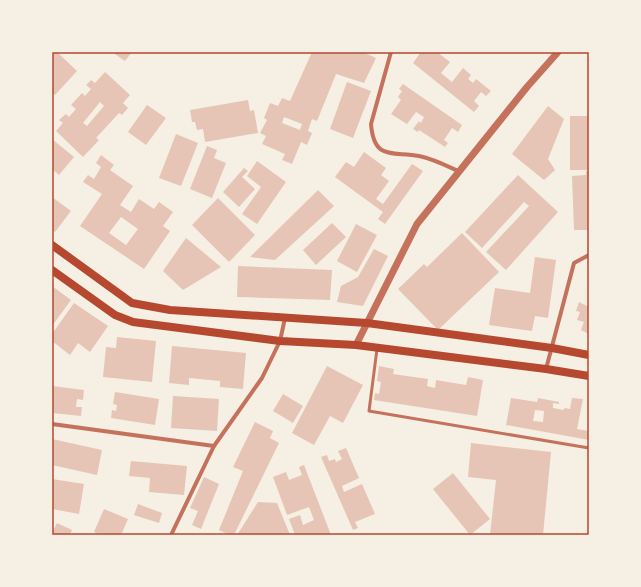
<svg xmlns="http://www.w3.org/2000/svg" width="641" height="587" font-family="Ubuntu,sans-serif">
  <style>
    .building { fill: #e6c5b7; fill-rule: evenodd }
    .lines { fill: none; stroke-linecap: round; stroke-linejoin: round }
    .service { stroke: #c5725c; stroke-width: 3 }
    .minor { stroke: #c5725c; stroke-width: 4 }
    .tertiary { stroke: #c5725c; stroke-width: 7 }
    .secondary { stroke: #b5482f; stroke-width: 8 }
    .neatline { fill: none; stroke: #b5482f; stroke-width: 1.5 }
  </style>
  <rect width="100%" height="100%" fill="#f6efe4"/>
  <g class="building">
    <path d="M52,52H57L77,71L55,95L52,92Z"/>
    <path d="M112,52H132L125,61Z"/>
    <path d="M312,52H363L376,58L364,83L336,74L317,121L312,119L308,131L312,133L307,145L301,142L292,164L282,160L285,154L262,144L266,136L260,133L267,120L264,118L270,103L278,106L282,98L290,101ZM284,117L302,124L300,130L282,123Z"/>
    <path d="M421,52H437L450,62L441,73L452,82L463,68L471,75L468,79L473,83L476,79L491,91L486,96L481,92L474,101L479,106L474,112L413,63Z"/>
    <path d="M105,72L130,95L123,103L128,108L122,115L119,113L96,138L99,140L83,157L56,131L63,123L59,120L66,114L69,117L76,109L71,105L82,93L85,96L91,89L86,85L91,80L95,83ZM100,102L104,106L87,126L83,123Z"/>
    <path d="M347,82L371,91L353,138L330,129Z"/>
    <path d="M403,84L462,125L458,132L452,128L444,140L448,143L445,147L419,130L418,132L413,129L419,121L421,123L424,117L416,112L407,124L391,114L401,100L398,97L402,91L399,89Z"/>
    <path d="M248,100L250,111L254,110L258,133L205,142L203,129L197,130L195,122H192L190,110Z"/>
    <path d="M147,105L166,118L146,145L128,132Z"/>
    <path d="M548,106L564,119L548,159L555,170L544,180L512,154Z"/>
    <rect x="570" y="116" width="19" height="54"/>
    <path d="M176,134L198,143L181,186L159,178Z"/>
    <path d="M52,139L74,157L59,175L52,169Z"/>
    <path d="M207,146L217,150L214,158L226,163L212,198L190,189Z"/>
    <path d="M364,152L386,168L381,175L389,181L376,199L383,204L412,164L423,171L385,224L378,219L383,212L335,177L346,162L354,167Z"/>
    <path d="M101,155L114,165L110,170L133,186L120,205L131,212L139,199L154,209L159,202L173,212L163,226L170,231L144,269L80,226L102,194L83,182L88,175L94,179L101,167L96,163ZM121,217L138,229L126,245L109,233Z"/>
    <path d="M257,161L286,182L257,224L242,214L261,187L247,176Z"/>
    <path d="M244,168L248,171L242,177L255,189L239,207L223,192Z"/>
    <path d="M586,171H589V230H574L572,176L586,175Z"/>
    <path d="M518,175L558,212L506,270L486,252L529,206L524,202L482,248L465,232Z"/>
    <path d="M318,190L334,206L275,260L250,257Z"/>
    <path d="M52,197L71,211L55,232L52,230Z"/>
    <path d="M218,198L255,235L229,262L192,225Z"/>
    <path d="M332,223L346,237L316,265L303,250Z"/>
    <path d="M356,224L377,235L357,272L337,261Z"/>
    <path d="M462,233L499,272L438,330L398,289L424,264L427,267Z"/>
    <path d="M186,238L221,267L183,290L163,271Z"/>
    <path d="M374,249L388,256L363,306L337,302L341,286L358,277Z"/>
    <path d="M535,257L556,260L548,318L535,316L532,331L489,325L495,288L530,293Z"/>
    <path d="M238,266L332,270L330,300L237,297Z"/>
    <path d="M52,286L71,300L52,326Z"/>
    <path d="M579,302L589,307V334L581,330L584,322L577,320L580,312L576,311Z"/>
    <path d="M74,303L108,326L90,352L78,343L70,355L52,341V334Z"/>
    <path d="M117,337L156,341L152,382L103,377L106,347L116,348Z"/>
    <path d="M172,346L246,353L243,389L220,387V381L189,378V385L169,383Z"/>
    <path d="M327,366L363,385L343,423L330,416L314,445L292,433Z"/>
    <path d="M379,366L394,369L393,374L428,379L427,386L435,388L436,380L466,385L468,377L483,380L477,416L374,400L375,393L379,394L381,382L377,381Z"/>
    <path d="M52,386L84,390L83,400L77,399L76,407H82L81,416L52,413Z"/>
    <path d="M115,392L159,399L155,425L111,418L112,410L116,411L117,405L113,404Z"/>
    <path d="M283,394L303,406L293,423L273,411Z"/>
    <path d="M173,396L219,399L217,431L171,428Z"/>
    <path d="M511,398L537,402L538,398L559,402V404L553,403V408L564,410V408L570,409L572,398L583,399L577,429L589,431V440L506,425ZM535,410L544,411L543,422L533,421Z"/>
    <path d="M255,422L273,431L270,438L279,443L234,535H229L219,530L243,471L233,467Z"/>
    <path d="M52,439L102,450L97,475L52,465Z"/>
    <path d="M471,443L551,452L543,535H490L496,480L468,477Z"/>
    <path d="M346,448L359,478L342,486L344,492L362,484L375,514L355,522L358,528L353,530L321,457L327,455L329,461L335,459L336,462L342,459L338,451Z"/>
    <path d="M131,461L187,466L184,495L149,492L150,478L129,476Z"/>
    <path d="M304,465L331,535H295L289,519L300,515L303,525L314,520L309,507L287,515L273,477L286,472L289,480L302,475L299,467Z"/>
    <path d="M453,473L490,519L470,535L433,489Z"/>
    <path d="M204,477L219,484L201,529L192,525L198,511L190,508Z"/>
    <path d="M52,479L84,484L79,514L52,509Z"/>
    <path d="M258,502L277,503L290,535H237Z"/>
    <path d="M138,504L162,513L159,523L134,515Z"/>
    <path d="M104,509L128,519L121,535H101L94,532Z"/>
    <path d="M57,523L72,530L70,535H52V528L54,529Z"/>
  </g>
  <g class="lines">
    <path class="service" d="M377,349L369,411L589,448"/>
    <g class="minor">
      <path d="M391,52L371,124C374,161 392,151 419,156C434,159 447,166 460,172"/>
      <path d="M546,369L574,263L589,255"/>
      <path d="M52,424L214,446"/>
      <path d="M171,535L214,446L262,378L280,341L285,318"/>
    </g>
    <path class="tertiary" d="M356,345L417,224L527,87L558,52"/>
    <g class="secondary">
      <path d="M52,245L132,303L170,310L367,323L552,348L589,355"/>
      <path d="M52,270L115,315L133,322L280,341L356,345L546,369L589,376"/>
    </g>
  </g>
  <rect width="641" height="587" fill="none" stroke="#f6efe4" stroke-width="106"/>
  <rect x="53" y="53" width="535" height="481" class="neatline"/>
</svg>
